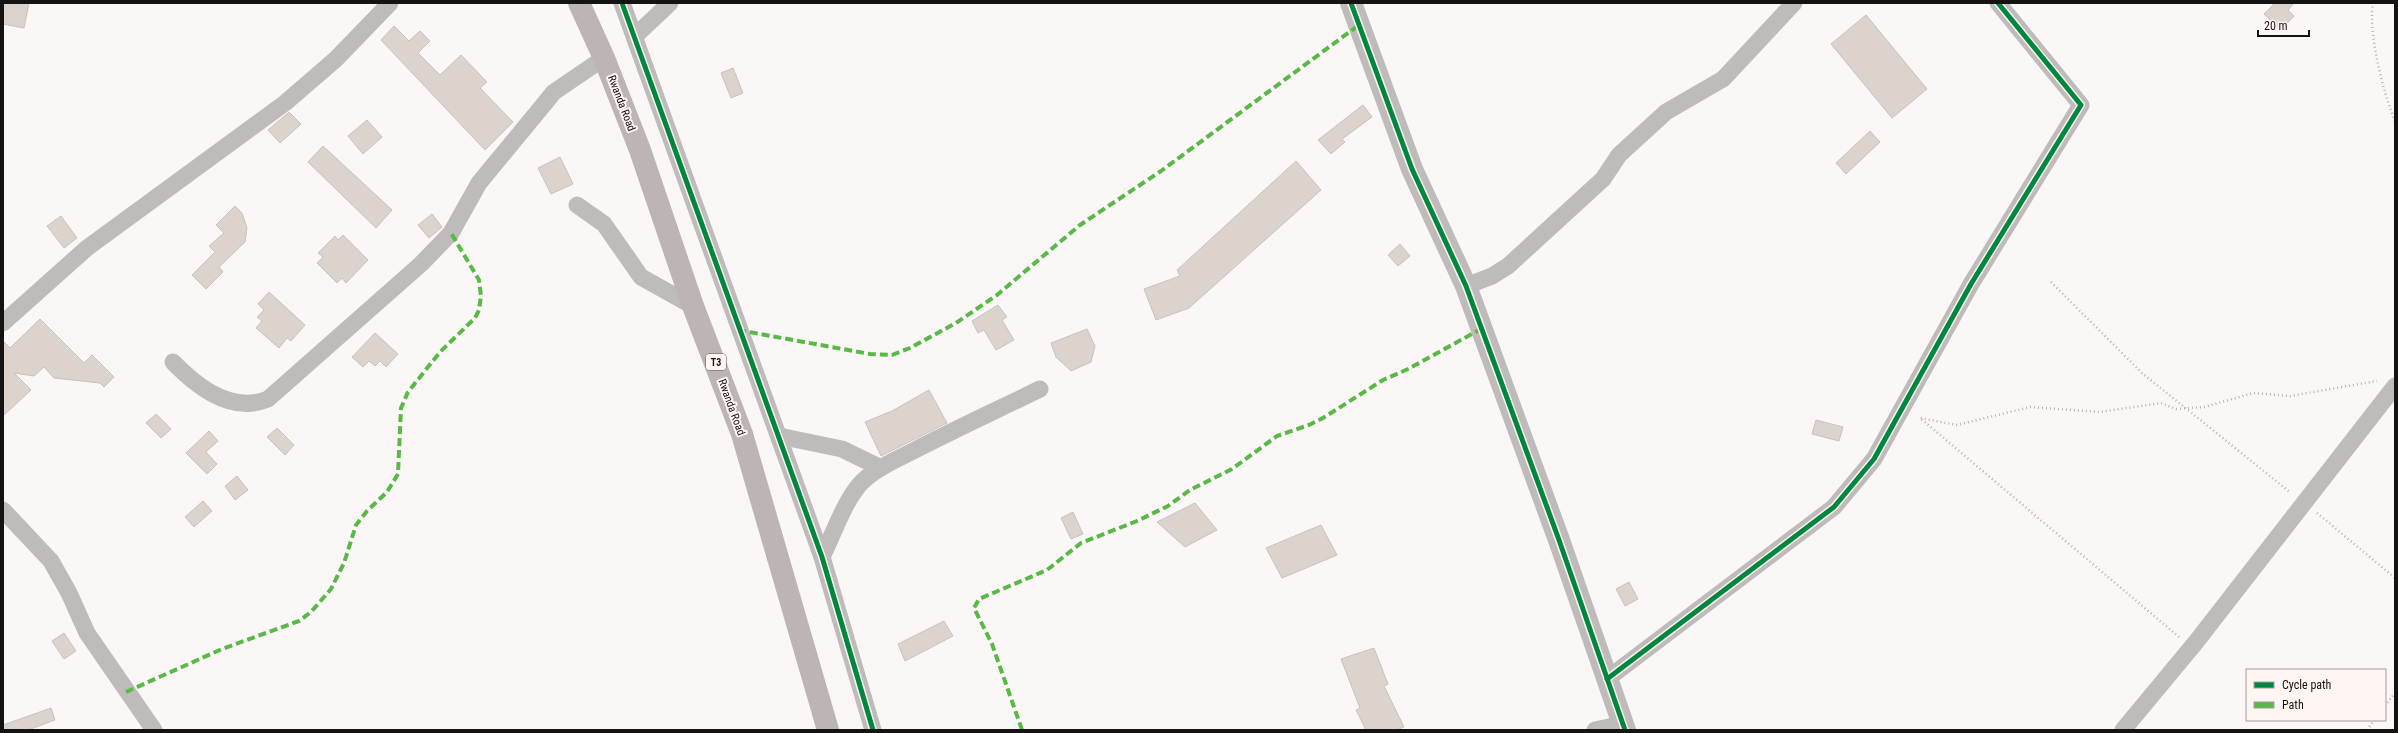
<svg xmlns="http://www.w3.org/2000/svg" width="2398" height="733" font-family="'Roboto Condensed',sans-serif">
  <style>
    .building { fill: #dcd3cd; stroke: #c5c2c1 }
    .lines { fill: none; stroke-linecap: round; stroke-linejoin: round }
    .path { stroke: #b7b3b3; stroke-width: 2.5; stroke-dasharray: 1 3; stroke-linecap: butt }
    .minor { stroke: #c0bbbb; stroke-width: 17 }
    .tertiary { stroke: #c0bbbb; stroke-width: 22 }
    .trunk { stroke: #bcb4b5; stroke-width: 22 }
    .quiet { stroke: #58b947; stroke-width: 4; stroke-dasharray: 8 4; stroke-linecap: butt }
    .cycleway-casing { stroke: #fff6f4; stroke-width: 8 }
    .cycleway { stroke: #00873e; stroke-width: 5 }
    .labels { text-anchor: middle; stroke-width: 4; stroke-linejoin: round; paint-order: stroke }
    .shield { fill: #fff6f4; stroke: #5b5756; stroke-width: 1 }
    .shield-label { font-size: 10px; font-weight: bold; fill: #151312 }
    .street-label { font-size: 11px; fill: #151312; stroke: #fff6f4 }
  </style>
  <rect width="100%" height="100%" fill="#fcf7f7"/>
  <g class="building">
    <path d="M3,3H29L24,28L3,24Z"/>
    <path d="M2275,3H2294L2288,10L2294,16L2281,30L2264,14Z"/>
    <path d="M1866,15L1927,89L1892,118L1831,44Z"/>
    <path d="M394,26L409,41L420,31L430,41L418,53L440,75L461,55L487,82L480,88L513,122L485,150L381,40Z"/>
    <path d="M733,68L743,93L731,98L721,73Z"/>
    <path d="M1363,105L1372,117L1342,139L1345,142L1331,154L1318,140Z"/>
    <path d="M289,112L301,124L280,143L268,130Z"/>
    <path d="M367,120L382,137L363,154L348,136Z"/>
    <path d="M1870,131L1880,142L1846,174L1836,163Z"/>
    <path d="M323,146L392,210L376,228L308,162Z"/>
    <path d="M560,157L573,184L551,194L538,168Z"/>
    <path d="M1296,161L1321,190L1189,308L1156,320L1144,289L1180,276L1177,270Z"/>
    <path d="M235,206L242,213L247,228L245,242L219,267L223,272L206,289L192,275L215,252L209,246L224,233L216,225Z"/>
    <path d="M432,214L442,227L429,238L418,225Z"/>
    <path d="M61,216L77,238L64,248L47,226Z"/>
    <path d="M343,235L368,260L346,283L342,278L337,283L317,263L323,257L318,253L335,236L338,240Z"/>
    <path d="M1400,244L1410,256L1398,266L1388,255Z"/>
    <path d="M269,292L305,325L291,341L287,338L279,348L256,328L262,321L257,317L264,310L258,304Z"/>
    <path d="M998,305L1007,317L1002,320L1014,340L996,350L984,330L978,333L972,321Z"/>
    <path d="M40,319L84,363L92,355L114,377L104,387L100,383L54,378L44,367L34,376L14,373L31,390L3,416V341L10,348Z"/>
    <path d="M1087,329L1095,346L1091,362L1071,371L1056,357L1051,343Z"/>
    <path d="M375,333L398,354L386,367L380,361L375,366L369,361L363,367L352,357Z"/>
    <path d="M929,390L947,423L881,456L865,422L892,411Z"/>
    <path d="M156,414L171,429L161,438L146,423Z"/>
    <path d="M1816,420L1843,427L1839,441L1812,434Z"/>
    <path d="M277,428L294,445L285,455L267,437Z"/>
    <path d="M209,431L218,441L206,452L217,464L207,474L186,453Z"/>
    <path d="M237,476L248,490L235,500L225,486Z"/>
    <path d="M203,501L212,511L194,527L185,517Z"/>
    <path d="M1195,503L1217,530L1185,547L1157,522Z"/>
    <path d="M1073,512L1083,534L1071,539L1061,518Z"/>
    <path d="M1321,525L1337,555L1282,578L1266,548Z"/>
    <path d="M1629,582L1638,599L1625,606L1616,589Z"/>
    <path d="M944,621L953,636L905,661L898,644Z"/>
    <path d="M64,633L76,651L64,659L52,641Z"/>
    <path d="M1374,648L1388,684L1384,686L1404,727L1396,730H1366L1356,710L1360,708L1341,659Z"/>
    <path d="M51,708L55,720L28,730H3V725Z"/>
  </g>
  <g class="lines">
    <g class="path">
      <path d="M2373,3C2368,33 2383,92 2395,121"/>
      <path d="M2051,282L2142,373L2291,493"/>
      <path d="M2317,513L2395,578"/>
      <path d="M2179,637L1920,418L1957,425L2030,407L2100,412L2161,403L2176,409L2204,407L2253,393L2290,396L2377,381"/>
      <path d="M2385,706L2395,693"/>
      <path d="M2367,730L2374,720"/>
    </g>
    <g class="minor">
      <path d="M622,3L822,557L873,730"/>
      <path d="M635,36L670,3"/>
      <path d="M577,205L604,224L641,277L693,306"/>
      <path d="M1466,286L1492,276L1508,266L1603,179L1619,155L1666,112L1723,79L1794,3"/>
      <path d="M3,323L87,248L285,103L336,59L390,3"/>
      <path d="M173,362C197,387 232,414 268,399L421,264L451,233L479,183L554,92L604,58"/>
      <path d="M779,436L842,449L881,468"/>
      <path d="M3,510L51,561L69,593L87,633L154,730"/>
      <path d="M822,557C834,533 843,504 860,484C875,468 898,459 917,449C958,428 999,409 1040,389"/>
      <path d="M1607,679L1834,507L1874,459L1971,284L2081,105L1998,3"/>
      <path d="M1595,730L1623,724"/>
      <path d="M2123,730L2196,642L2395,386"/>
    </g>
    <path class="tertiary" d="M1351,3L1412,169L1466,286L1559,540L1625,730"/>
    <path class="trunk" d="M579,3L604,58L640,150L693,306L742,434L828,730"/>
    <g class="quiet">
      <path d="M738,330L870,354L892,355L910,348L956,323L997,295L1080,225L1161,171L1359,25"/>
      <path d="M126,692L222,649L299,621L311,612L331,589L344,563L356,525L367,511L387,492L398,474L401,408L408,392L440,352L475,318L479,310L481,296L479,280L451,233"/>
      <path d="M1022,730L992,644L974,608L979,599L1047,570L1081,543L1137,521L1168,506L1190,490L1232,469L1277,436L1309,425L1323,418L1383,380L1408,369L1481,329"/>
    </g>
    <defs>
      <g id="cycleway">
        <path d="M622,3L822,557L873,730"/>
        <path d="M1351,3L1412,169L1466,286L1559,540L1625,730"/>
        <path d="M1607,679L1834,507L1874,459L1971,284L2081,105L1998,3"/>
      </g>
    </defs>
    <use href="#cycleway" class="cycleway-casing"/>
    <use href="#cycleway" class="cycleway"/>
  </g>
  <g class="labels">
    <rect class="shield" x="706" y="354" width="20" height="16" rx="3"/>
    <g class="shield-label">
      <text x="716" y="366">T3</text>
    </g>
    <g class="street-label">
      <text transform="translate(622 103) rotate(69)" y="4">Rwanda Road</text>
      <text transform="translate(732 407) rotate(70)" y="4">Rwanda Road</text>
    </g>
  </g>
  <rect width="2398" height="733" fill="none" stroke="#151312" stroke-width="8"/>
  <rect x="2246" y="669" width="140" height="52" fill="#fff6f4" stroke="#a19b9a"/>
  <rect x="2254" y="682" width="20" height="6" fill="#00873e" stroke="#a19b9a"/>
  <text x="2282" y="689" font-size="12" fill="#151312">Cycle path</text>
  <rect x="2254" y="702" width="20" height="6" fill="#58b947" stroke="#a19b9a"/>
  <text x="2282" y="709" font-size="12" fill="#151312">Path</text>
  <path d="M2258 30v6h51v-6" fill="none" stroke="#151312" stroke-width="2"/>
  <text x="2264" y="30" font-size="12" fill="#151312" stroke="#fff6f4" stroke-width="3" paint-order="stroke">20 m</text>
</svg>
